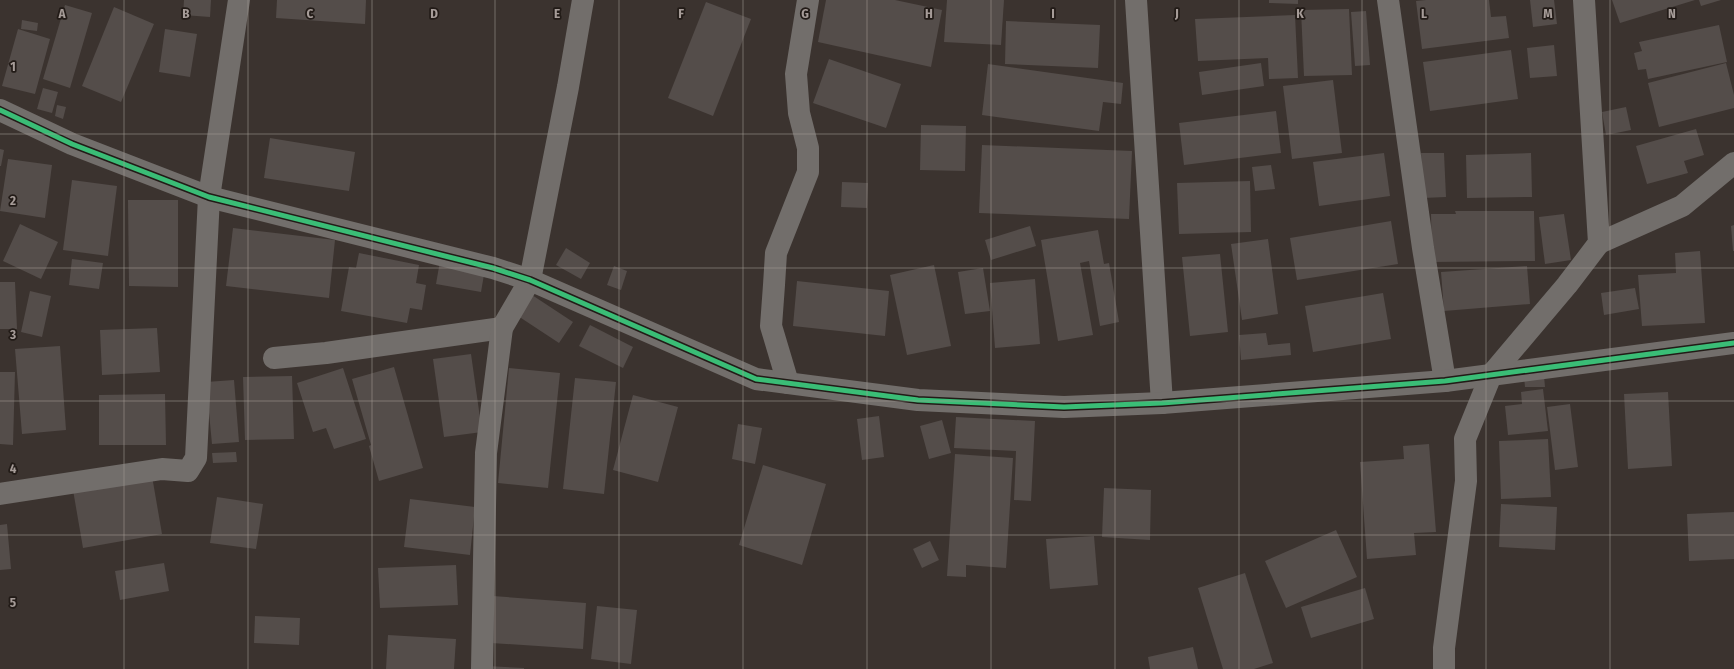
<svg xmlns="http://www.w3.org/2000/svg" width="1734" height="669" font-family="'Fira Sans Condensed',sans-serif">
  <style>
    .building { fill: #544d4a }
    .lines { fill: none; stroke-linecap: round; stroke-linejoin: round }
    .minor { stroke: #726e6b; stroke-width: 22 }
    .cycleway-casing { stroke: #221b17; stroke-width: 8 }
    .cycleway { stroke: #3abd76; stroke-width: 5 }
    .grid { fill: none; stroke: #a69c98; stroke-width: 1; stroke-opacity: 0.55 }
    .grid-label { font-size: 13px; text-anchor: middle; font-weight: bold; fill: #a69c98; stroke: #221b17; stroke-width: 3.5; stroke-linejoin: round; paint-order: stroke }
  </style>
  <rect width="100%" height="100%" fill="#3b332f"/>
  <g class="building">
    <path d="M184,0H211L210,17L183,15Z"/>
    <path d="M277,0H366L365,24L276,18Z"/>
    <path d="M826,0H895L942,10L931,67L818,42Z"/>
    <path d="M947,0H1004L1001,45L944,42Z"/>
    <path d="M1269,0H1298V4L1269,3Z"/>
    <path d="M1426,0H1489L1491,17L1506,16L1509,38L1422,49L1416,1Z"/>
    <path d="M1530,0H1554L1557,24L1533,27Z"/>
    <path d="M1612,0H1695L1620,23Z"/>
    <path d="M1699,0H1721L1701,6Z"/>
    <path d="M706,2L751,19L713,116L668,98Z"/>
    <path d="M65,5L92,13L70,88L43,79Z"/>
    <path d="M114,7L154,24L121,102L82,86Z"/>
    <path d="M1349,9L1352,75L1304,76L1301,10Z"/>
    <path d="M1366,11L1370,65L1355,66L1351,12Z"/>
    <path d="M1295,15L1298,78L1269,79L1268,58L1198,61L1195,19Z"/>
    <path d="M22,20L38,23L37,31L21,29Z"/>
    <path d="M1006,21L1100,25L1098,68L1005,64Z"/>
    <path d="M1719,25L1727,62L1648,79L1646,69L1638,70L1634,53L1642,51L1639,42Z"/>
    <path d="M18,29L50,39L35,94L2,86Z"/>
    <path d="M165,29L197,34L190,77L159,72Z"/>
    <path d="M1554,45L1557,76L1530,78L1527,48Z"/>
    <path d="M1511,50L1518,99L1430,111L1423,62Z"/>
    <path d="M829,59L901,84L886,128L813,103Z"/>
    <path d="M1261,63L1264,86L1202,95L1199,72Z"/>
    <path d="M1726,63L1734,95V108L1659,127L1648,83Z"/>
    <path d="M988,64L1123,83L1121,104L1103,102L1099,131L982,115Z"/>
    <path d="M1333,80L1342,153L1292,159L1283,86Z"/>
    <path d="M43,88L58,92L52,113L37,109Z"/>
    <path d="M57,105L66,107L63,119L55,116Z"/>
    <path d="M1626,107L1631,130L1606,135L1602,112Z"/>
    <path d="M1276,111L1281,153L1184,165L1179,123Z"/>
    <path d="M921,125L966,126L965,171L920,170Z"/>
    <path d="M1696,129L1704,155L1684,161L1688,173L1647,184L1636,146Z"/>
    <path d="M270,138L355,152L349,191L264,178Z"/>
    <path d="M982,145L1132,151L1129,219L979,213Z"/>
    <path d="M0,149L4,150L1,166H0Z"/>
    <path d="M1384,153L1390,196L1319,206L1313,162Z"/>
    <path d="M1421,153H1444L1446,197L1423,198Z"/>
    <path d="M1531,153L1532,197L1467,198L1466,155Z"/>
    <path d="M8,159L52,165L45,218L0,211Z"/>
    <path d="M1271,165L1275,189L1255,191L1252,167Z"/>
    <path d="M72,180L117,186L108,256L63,250Z"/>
    <path d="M1250,181L1251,232L1179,234L1177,183Z"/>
    <path d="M842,182L868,183L867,208L841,207Z"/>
    <path d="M128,200H178V287L129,286Z"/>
    <path d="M1455,211H1534L1535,261L1432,262L1431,214H1456Z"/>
    <path d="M1564,214L1571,260L1545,264L1539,217Z"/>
    <path d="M1391,221L1398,264L1297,280L1290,238Z"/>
    <path d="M20,224L58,242L41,279L3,261Z"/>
    <path d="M1734,225V251H1733L1731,226Z"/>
    <path d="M1030,226L1036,246L991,260L985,240Z"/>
    <path d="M233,228L335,240L329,298L226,286Z"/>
    <path d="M1098,230L1104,264L1109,263L1119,322L1100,326L1089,261L1080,263L1093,335L1058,341L1041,240Z"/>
    <path d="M1268,239L1278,314L1242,320L1231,244Z"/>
    <path d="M566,248L590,263L581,279L556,265Z"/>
    <path d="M1700,251L1705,323L1642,326L1638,275L1676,273L1675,253Z"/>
    <path d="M359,253L419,265L416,283L426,285L422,310L410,308L407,323L341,311L349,267L356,268Z"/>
    <path d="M1220,254L1228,332L1190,336L1182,257Z"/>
    <path d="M72,259L103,263L99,289L69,285Z"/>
    <path d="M440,261L485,269L481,292L436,284Z"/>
    <path d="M934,265L951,346L907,355L890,275Z"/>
    <path d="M614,266L627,271L621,290L607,285Z"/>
    <path d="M1527,266L1530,304L1444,311L1441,272Z"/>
    <path d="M983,268L990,311L965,314L958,272Z"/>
    <path d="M1035,279L1040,344L995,348L990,283Z"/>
    <path d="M797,281L889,291L885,336L793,326Z"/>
    <path d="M0,282H15L17,329H0Z"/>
    <path d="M1635,288L1639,309L1604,315L1601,293Z"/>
    <path d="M30,291L51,296L42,337L21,332Z"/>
    <path d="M1383,293L1391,339L1313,352L1305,306Z"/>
    <path d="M532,295L573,322L559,343L518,316Z"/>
    <path d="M590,325L633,347L623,368L579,346Z"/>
    <path d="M157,328L160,372L102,375L100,330Z"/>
    <path d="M1266,333L1268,345L1290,343L1291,355L1241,360L1239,335Z"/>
    <path d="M60,346L66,430L22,434L15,349Z"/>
    <path d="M471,354L482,432L444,437L433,359Z"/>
    <path d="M394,367L423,468L379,481L369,446L371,445L352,379Z"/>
    <path d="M343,368L366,439L334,449L326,428L313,432L297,383Z"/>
    <path d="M509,368L560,373L548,488L498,483Z"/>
    <path d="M0,372H15L13,445L0,444Z"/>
    <path d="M292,376L294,439L245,440L243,377Z"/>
    <path d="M1544,376L1545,387H1525L1524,377Z"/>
    <path d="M575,378L616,382L604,494L563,489Z"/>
    <path d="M234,380L239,442L212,444L206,382Z"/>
    <path d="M1543,389L1548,431L1508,435L1505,406L1522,404L1521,392Z"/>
    <path d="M1668,392L1672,466L1628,469L1624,394Z"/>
    <path d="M165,394L166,445H99V395Z"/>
    <path d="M633,395L678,407L658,482L613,470Z"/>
    <path d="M1570,404L1578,467L1555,470L1547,407Z"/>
    <path d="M879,416L884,457L862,460L857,419Z"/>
    <path d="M956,417L1035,421L1031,501L1014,500L1016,451L954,448Z"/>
    <path d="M942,420L951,453L929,459L920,426Z"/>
    <path d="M738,424L762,428L755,464L732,459Z"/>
    <path d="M1548,439L1551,497L1501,499L1499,441Z"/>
    <path d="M1429,444L1436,532L1414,533L1416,555L1367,559L1360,462L1404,459L1403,446Z"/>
    <path d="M236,452L237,462L213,463L212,453Z"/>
    <path d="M955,454L1013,458L1006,568L966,565V577L947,576Z"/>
    <path d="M763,465L826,484L802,565L739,545Z"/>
    <path d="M152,476L162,534L83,548L73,490Z"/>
    <path d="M1104,488L1151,490L1150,540L1102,537Z"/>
    <path d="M217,497L263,504L256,549L210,543Z"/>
    <path d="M410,499L475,507L470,555L404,547Z"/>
    <path d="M1501,504L1557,507L1555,550L1499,547Z"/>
    <path d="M1734,512V559L1689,561L1687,514Z"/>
    <path d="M7,524L11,569L0,570V525Z"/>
    <path d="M1336,530L1357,577L1286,608L1265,561Z"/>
    <path d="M1094,536L1098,585L1050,589L1046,539Z"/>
    <path d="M930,541L939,560L922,568L913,549Z"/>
    <path d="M164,563L169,591L120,600L115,571Z"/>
    <path d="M456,565L458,605L380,608L378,568Z"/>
    <path d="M1245,573L1273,663L1254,669H1223L1198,588Z"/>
    <path d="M1365,588L1374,619L1311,638L1301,607Z"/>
    <path d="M493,596L586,603L583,649L491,643Z"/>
    <path d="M597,606L637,610L631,664L591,659Z"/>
    <path d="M255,616L300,618L299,645L254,643Z"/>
    <path d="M388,635L456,639L454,669H386Z"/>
    <path d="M1193,647L1198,669H1150L1148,657Z"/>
    <path d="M486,666L524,668V669H486Z"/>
  </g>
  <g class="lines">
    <g class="minor">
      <path d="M1136,0L1162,403"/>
      <path d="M1388,0L1423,248L1445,381"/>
      <path d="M0,110L72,144L209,197L493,268L530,280L756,379L918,400L1064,407L1162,403L1445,381L1734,343"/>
      <path d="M1599,243L1682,206L1734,163"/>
      <path d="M274,358L326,353L502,328"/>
      <path d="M788,383L771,326L774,285L776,253L808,172V148L799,113L796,74L808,0"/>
      <path d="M0,494L162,469L188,471L196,458L209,197L239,0"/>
      <path d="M482,669L486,453L502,328L530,280L568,87L583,0"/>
      <path d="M1444,669V648L1466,481L1465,439L1491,375L1567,285L1599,243L1584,0"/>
    </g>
    <defs>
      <path id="cycleway" d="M0,110L72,144L209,197L493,268L530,280L756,379L918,400L1064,407L1162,403L1445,381L1734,343"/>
    </defs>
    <use href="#cycleway" class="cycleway-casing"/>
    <use href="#cycleway" class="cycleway"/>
  </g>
  <path class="grid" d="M124,0V669M248,0V669M372,0V669M495,0V669M619,0V669M743,0V669M867,0V669M991,0V669M1115,0V669M1239,0V669M1362,0V669M1486,0V669M1610,0V669M0,134H1734M0,268H1734M0,401H1734M0,535H1734"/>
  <g class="grid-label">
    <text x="62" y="18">A</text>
    <text x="186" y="18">B</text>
    <text x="310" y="18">C</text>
    <text x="434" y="18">D</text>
    <text x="557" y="18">E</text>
    <text x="681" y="18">F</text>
    <text x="805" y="18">G</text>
    <text x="929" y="18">H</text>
    <text x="1053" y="18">I</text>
    <text x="1177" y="18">J</text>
    <text x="1300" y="18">K</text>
    <text x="1424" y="18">L</text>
    <text x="1548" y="18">M</text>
    <text x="1672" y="18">N</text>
    <text x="13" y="71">1</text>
    <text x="13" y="205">2</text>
    <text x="13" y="339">3</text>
    <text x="13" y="473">4</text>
    <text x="13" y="607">5</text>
  </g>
</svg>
